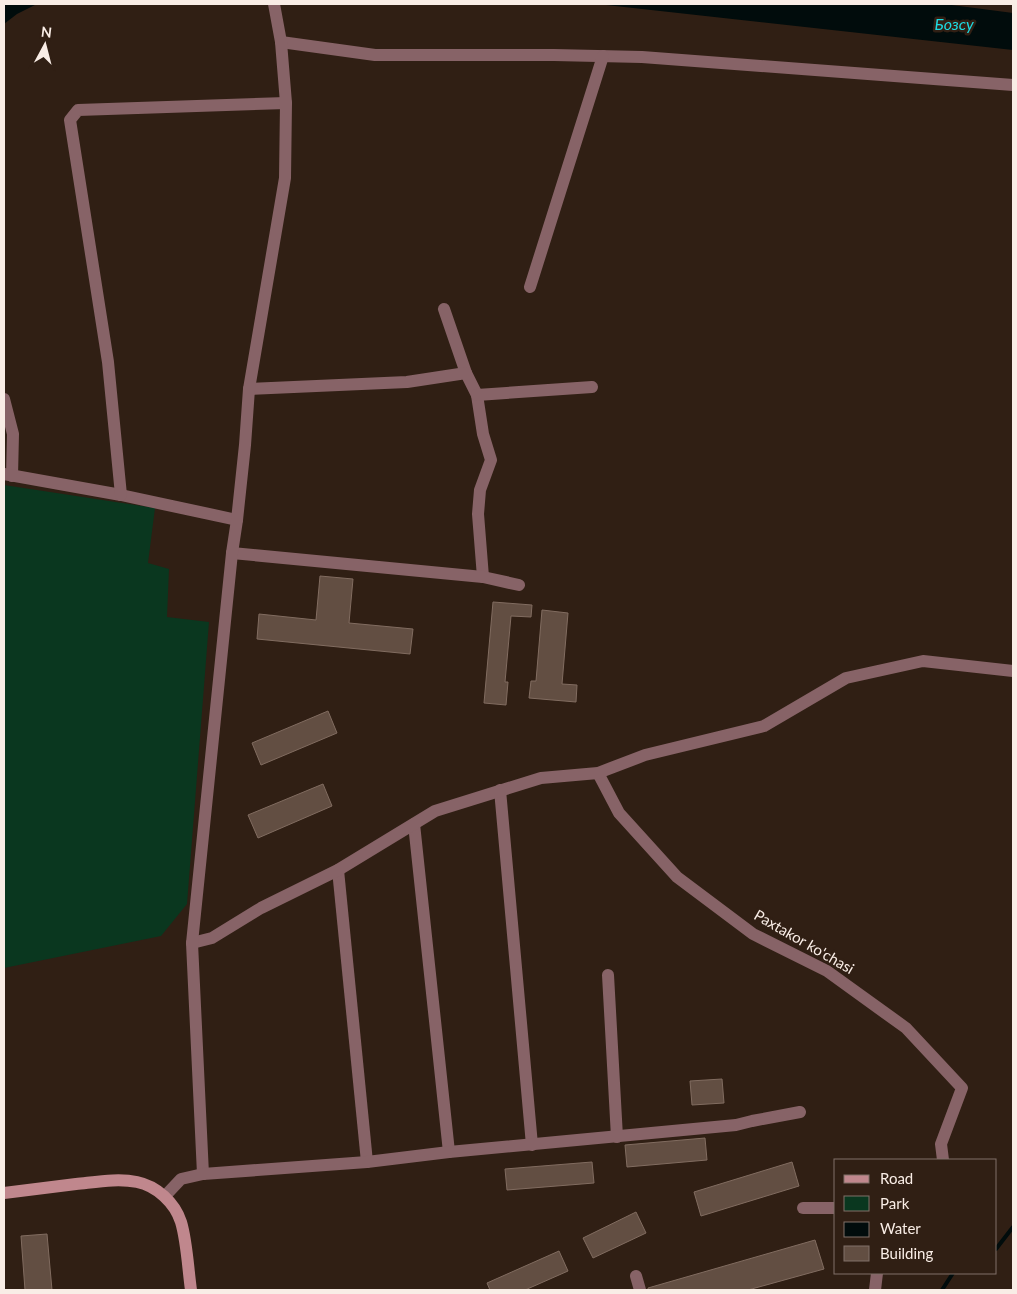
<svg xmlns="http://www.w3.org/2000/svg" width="1017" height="1294" font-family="Lato,sans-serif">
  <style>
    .green { fill: #0a371f }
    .water { fill: #010c0c }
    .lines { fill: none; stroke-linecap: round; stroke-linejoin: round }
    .stream { stroke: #010c0c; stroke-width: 4 }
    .building { fill: #624e42; stroke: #816c60 }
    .street { stroke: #876367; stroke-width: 12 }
    .secondary { stroke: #c0878d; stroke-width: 12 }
    .labels { text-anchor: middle; stroke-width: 5; stroke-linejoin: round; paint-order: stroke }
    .street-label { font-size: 15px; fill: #f9ede6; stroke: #301f14 }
    .water-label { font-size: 16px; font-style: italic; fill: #1ddae0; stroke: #301f14 }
  </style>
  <rect width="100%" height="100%" fill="#301f14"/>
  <path class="green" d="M4,485L155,508L148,563L169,569L167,617L209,622L187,904L161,936L4,968Z"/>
  <g class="water">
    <path d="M4,4H37L17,14L4,24Z"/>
    <path d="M597,4H944L1013,13V50Z"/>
  </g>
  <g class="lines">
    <g class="stream">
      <path d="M996,1249L1013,1227"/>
      <path d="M942,1290L953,1273"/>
    </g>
  </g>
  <g class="building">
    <path d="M320,576L353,579L349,623L413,629L410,654L257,639L259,614L316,620Z"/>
    <path d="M493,602L532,605L531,617L511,616L505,682H508L506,705L484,703Z"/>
    <path d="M542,610L568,613L562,684L577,685L576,702L529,698L531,681H536Z"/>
    <path d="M328,711L337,733L261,765L252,743Z"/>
    <path d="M323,784L332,806L258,838L248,815Z"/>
    <path d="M722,1079L724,1103L692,1105L690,1081Z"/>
    <path d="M705,1138L707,1160L627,1167L625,1145Z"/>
    <path d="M592,1162L594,1183L507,1190L505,1169Z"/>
    <path d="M792,1162L799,1186L701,1216L694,1192Z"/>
    <path d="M636,1212L646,1233L593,1258L583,1238Z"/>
    <path d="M47,1234L52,1290H25L21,1236Z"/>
    <path d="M815,1240L824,1269L748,1290H648V1288Z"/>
    <path d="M559,1251L568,1271L525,1290H490L487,1283Z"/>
  </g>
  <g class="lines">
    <g class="street">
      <path d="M281,42L375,55H554L642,57L1013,85"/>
      <path d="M530,287L603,56"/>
      <path d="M444,309L466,373"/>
      <path d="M249,389L407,382L466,373L477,395L483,434L491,460L480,490L478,514L483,577"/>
      <path d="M477,395L592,387"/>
      <path d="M4,399L13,434L12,476"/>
      <path d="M4,474L121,495L237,520"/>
      <path d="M121,495L108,362L70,120L78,110L286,103"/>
      <path d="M232,553L483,577L519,585"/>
      <path d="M598,773L619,813L677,877L753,934L827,971L906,1028L962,1088L941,1144L943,1160"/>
      <path d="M500,790L532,1145"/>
      <path d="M414,824L449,1152"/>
      <path d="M338,870L367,1162"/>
      <path d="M192,943L212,938L261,908L338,870L435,811L541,778L598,773L645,755L764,726L846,678L923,661L1013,671"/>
      <path d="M608,975L617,1137"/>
      <path d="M203,1174L192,943L232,553L237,520L245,445L249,389L285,178L286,103L281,42L274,4"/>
      <path d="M165,1196L181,1179L203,1174L367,1162L449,1152L736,1125L752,1121L800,1112"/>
      <path d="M803,1208H836"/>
      <path d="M636,1276L640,1290"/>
      <path d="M875,1290L877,1273"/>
    </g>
    <path class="secondary" d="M4,1193C28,1190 52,1187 76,1184C96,1182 118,1178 137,1182C157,1186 175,1203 181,1222C187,1242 188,1269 191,1290"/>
  </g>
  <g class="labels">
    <g class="street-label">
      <text transform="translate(804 942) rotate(30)" y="5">Paxtakor ko'chasi</text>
    </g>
    <g class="water-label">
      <text x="954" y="30">Бозсу</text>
    </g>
  </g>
  <rect width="1017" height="1294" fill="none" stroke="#f9ede6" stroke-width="10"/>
  <rect x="834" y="1159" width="162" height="115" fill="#301f14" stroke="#807168"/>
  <rect x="844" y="1175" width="25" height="8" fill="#c0878d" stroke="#807168"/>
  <text x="880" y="1184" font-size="15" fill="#f9ede6">Road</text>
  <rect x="844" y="1196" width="25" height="15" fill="#0a371f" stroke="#807168"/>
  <text x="880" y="1209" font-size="15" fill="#f9ede6">Park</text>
  <rect x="844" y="1222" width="25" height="15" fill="#010c0c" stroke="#807168"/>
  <text x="880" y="1234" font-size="15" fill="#f9ede6">Water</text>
  <rect x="844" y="1246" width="25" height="15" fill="#624e42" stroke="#807168"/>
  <text x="880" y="1259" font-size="15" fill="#f9ede6">Building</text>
  <g transform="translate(45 45) rotate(7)" stroke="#301f14" stroke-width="4" paint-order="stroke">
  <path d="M0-4L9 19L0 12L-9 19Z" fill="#f9ede6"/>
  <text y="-8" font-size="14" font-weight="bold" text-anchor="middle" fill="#f9ede6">N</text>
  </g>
</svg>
